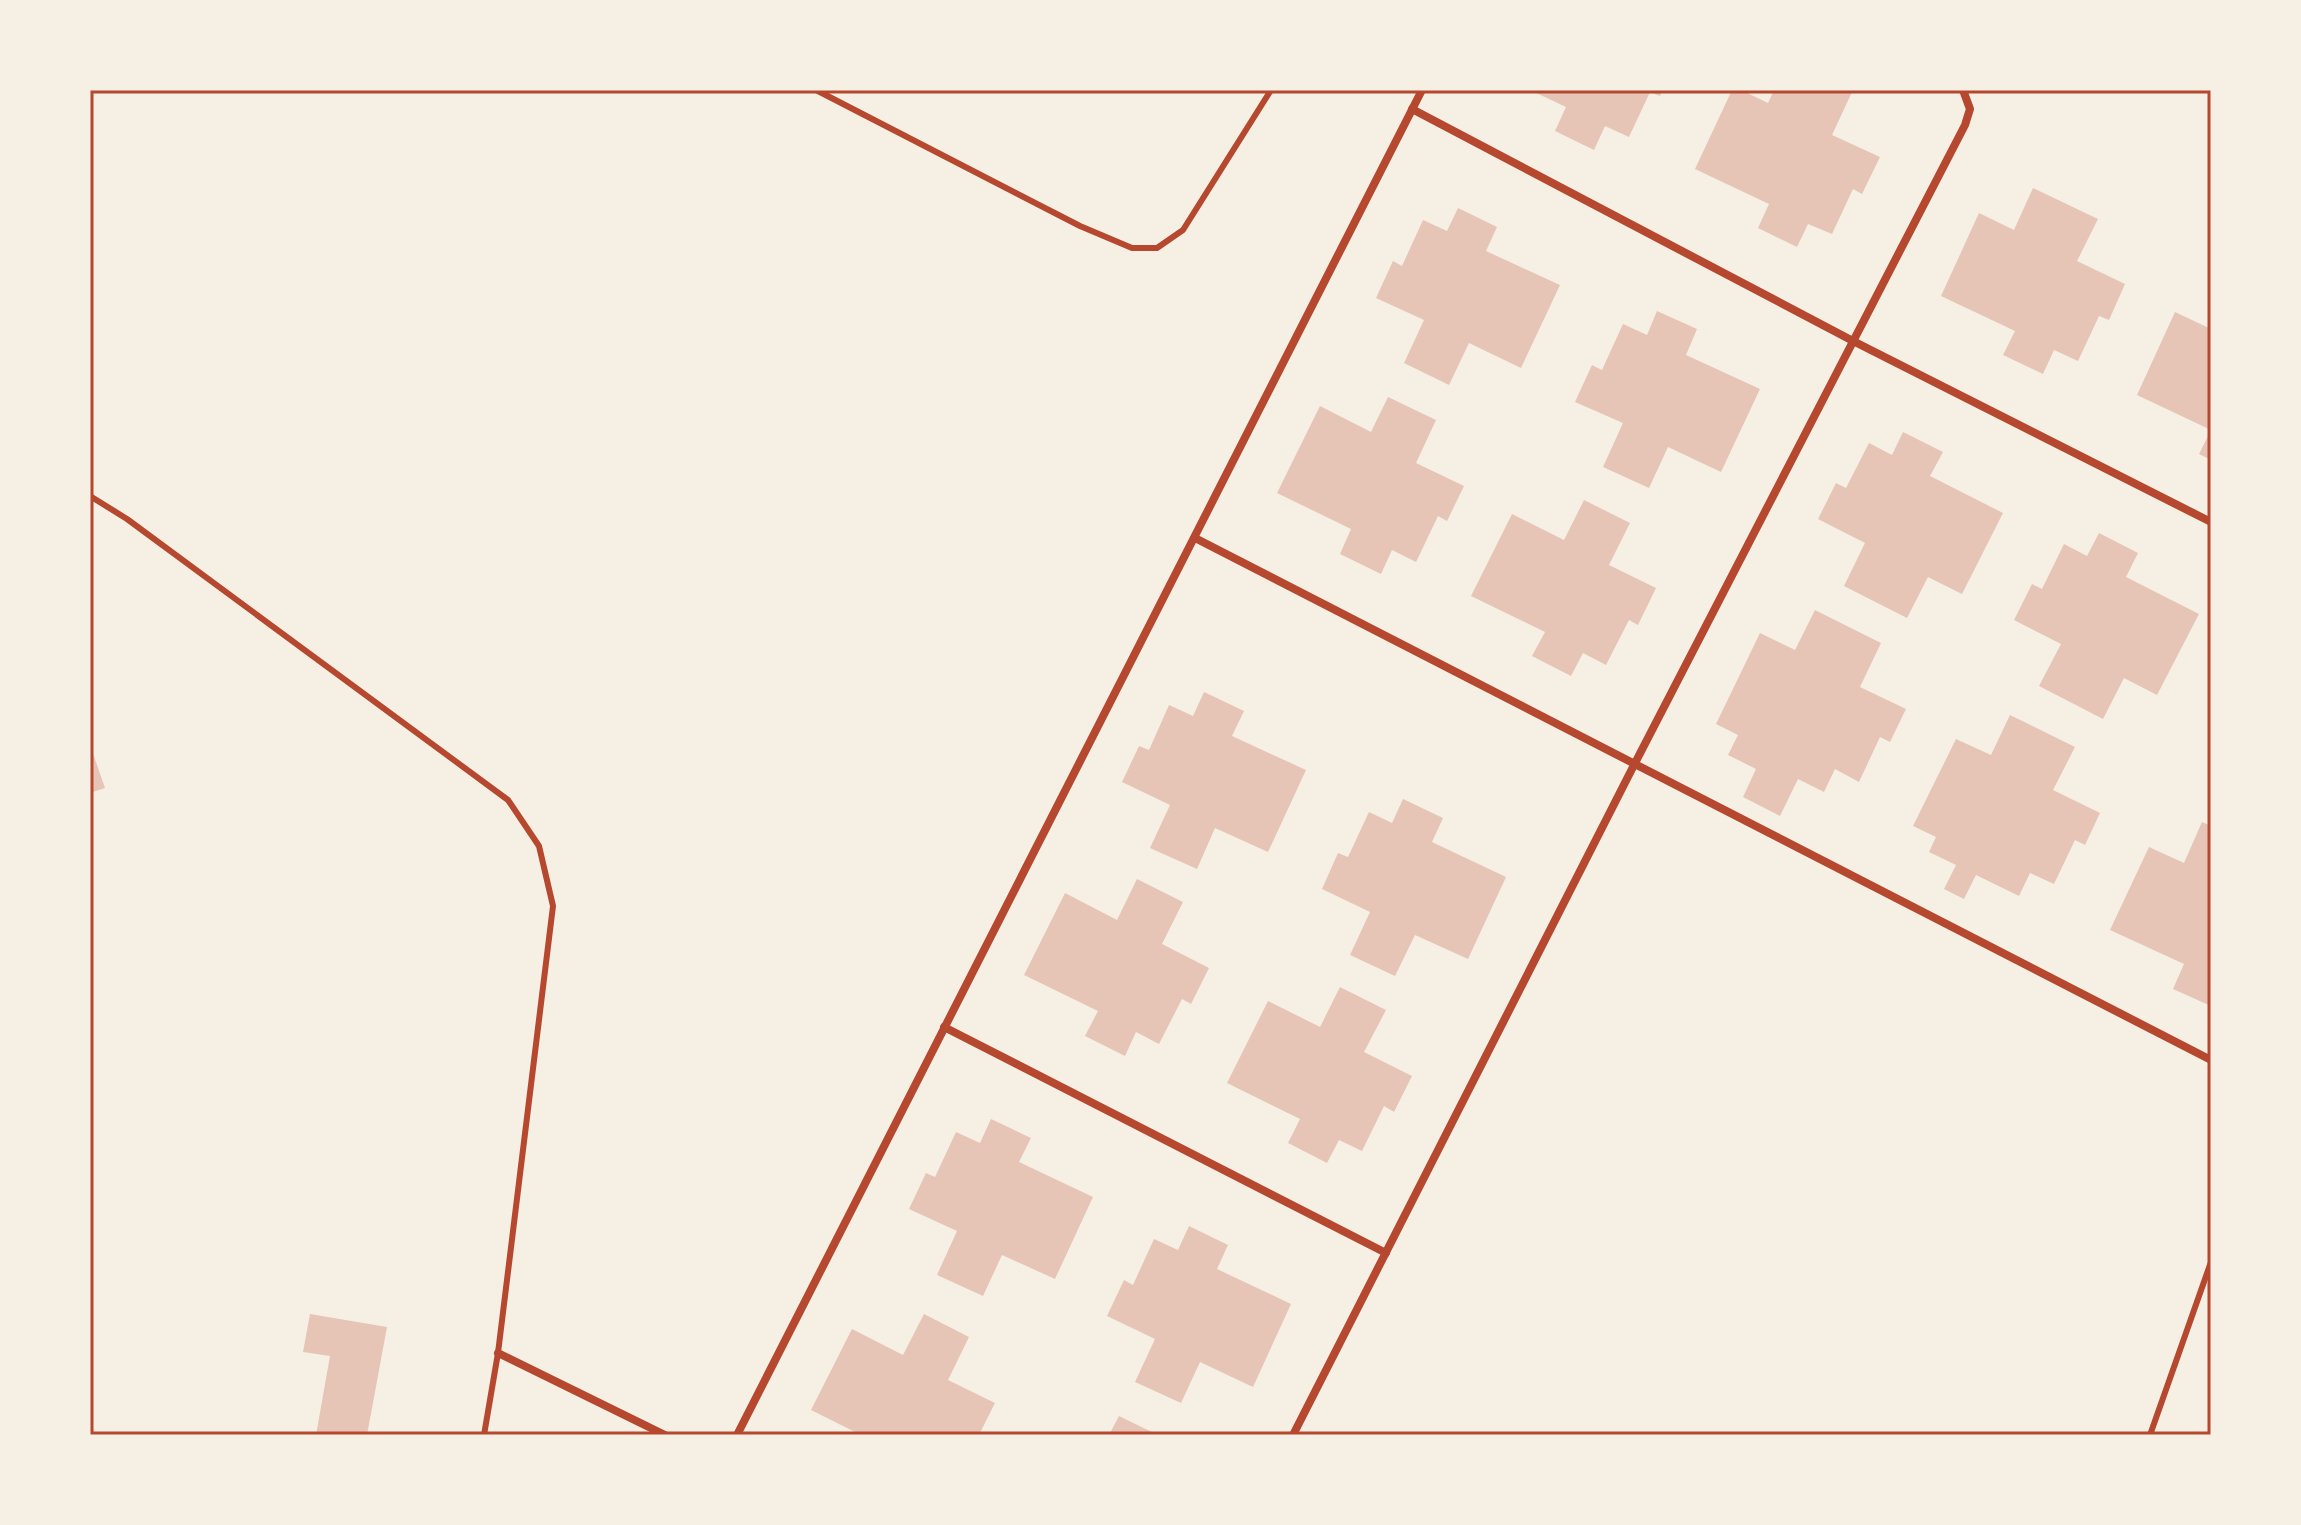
<svg xmlns="http://www.w3.org/2000/svg" width="2301" height="1525" font-family="Helvetica,sans-serif">
  <style>
    .building { fill: #e6c5b7 }
    .lines { fill: none; stroke-linecap: round; stroke-linejoin: round }
    .service { stroke: #b5482f; stroke-width: 6 }
    .minor { stroke: #b5482f; stroke-width: 8 }
    .neatline { fill: none; stroke: #b5482f; stroke-width: 3 }
  </style>
  <rect width="100%" height="100%" fill="#f6efe4"/>
  <g class="building">
    <path d="M1530,90H1662L1660,96L1650,92L1629,137L1605,126L1594,150L1555,131L1566,107Z"/>
    <path d="M1732,90H1741L1768,103L1774,90H1848L1852,92L1832,135L1880,157L1862,194L1853,189L1832,234L1808,224L1797,247L1758,228L1769,204L1695,169Z"/>
    <path d="M2033,188L2098,219L2077,261L2125,284L2109,320L2099,316L2078,361L2054,350L2043,374L2003,355L2015,331L1941,296L1979,213L2014,230Z"/>
    <path d="M1458,208L1497,227L1486,251L1560,285L1521,368L1469,343L1449,385L1404,363L1424,320L1376,298L1393,261L1402,266L1423,220L1447,231Z"/>
    <path d="M1657,311L1697,329L1686,355L1760,389L1721,472L1668,447L1649,488L1603,467L1623,423L1575,402L1592,365L1602,370L1623,324L1647,335Z"/>
    <path d="M2175,312L2211,329V460L2199,454L2211,430L2137,395Z"/>
    <path d="M1388,397L1436,420L1416,463L1464,486L1447,521L1438,516L1416,562L1392,550L1381,574L1340,554L1351,529L1277,493L1320,406L1371,432Z"/>
    <path d="M1903,432L1943,452L1930,476L2003,513L1962,594L1928,577L1907,618L1844,586L1865,543L1818,519L1836,483L1846,488L1869,443L1892,455Z"/>
    <path d="M1584,500L1630,523L1609,565L1656,588L1638,625L1629,620L1606,665L1583,653L1571,676L1532,656L1545,632L1471,596L1512,514L1564,540Z"/>
    <path d="M2099,533L2138,553L2126,577L2199,614L2157,695L2124,678L2103,719L2039,686L2061,644L2014,620L2032,584L2042,589L2064,544L2087,556Z"/>
    <path d="M1815,610L1881,643L1860,687L1906,709L1890,742L1880,737L1859,782L1835,769L1824,792L1798,779L1780,816L1743,797L1756,769L1728,755L1738,735L1716,724L1760,633L1795,650Z"/>
    <path d="M1204,692L1244,711L1232,736L1306,770L1268,852L1215,828L1197,869L1150,848L1170,805L1122,782L1139,746L1149,750L1169,705L1193,716Z"/>
    <path d="M2010,715L2075,747L2053,790L2100,813L2085,845L2075,840L2054,884L2030,873L2019,896L1976,875L1964,899L1944,889L1956,865L1929,852L1936,837L1913,826L1956,739L1991,755Z"/>
    <path d="M90,745L105,788L90,793Z"/>
    <path d="M1403,799L1443,818L1432,842L1506,877L1468,959L1415,935L1395,976L1350,955L1370,912L1322,889L1338,853L1348,857L1369,812L1392,823Z"/>
    <path d="M2202,822L2211,826V1006L2173,989L2184,964L2110,930L2149,847L2184,863Z"/>
    <path d="M1137,879L1183,902L1162,944L1209,968L1191,1004L1182,999L1159,1044L1136,1032L1125,1056L1085,1036L1098,1011L1024,975L1065,893L1117,920Z"/>
    <path d="M1340,987L1386,1010L1364,1052L1412,1076L1394,1112L1384,1106L1362,1151L1339,1140L1327,1163L1288,1143L1300,1119L1227,1083L1268,1001L1320,1027Z"/>
    <path d="M991,1119L1031,1138L1019,1162L1093,1197L1055,1279L1002,1255L983,1296L937,1275L957,1231L909,1209L926,1173L935,1177L956,1132L980,1143Z"/>
    <path d="M1189,1226L1228,1245L1217,1269L1291,1304L1253,1387L1200,1362L1181,1403L1135,1382L1155,1339L1107,1316L1124,1280L1133,1285L1154,1239L1178,1250Z"/>
    <path d="M310,1314L387,1327L367,1435H316L330,1356L303,1352Z"/>
    <path d="M924,1314L969,1337L948,1380L995,1403L979,1435H861L811,1410L852,1329L903,1355Z"/>
    <path d="M1119,1416L1158,1435H1109Z"/>
  </g>
  <g class="lines">
    <g class="service">
      <path d="M816,90L1080,226L1132,248H1157L1183,230L1271,90"/>
      <path d="M90,496L127,519L508,800L539,846L553,906L498,1353L484,1435"/>
      <path d="M2150,1435L2211,1262"/>
    </g>
    <g class="minor">
      <path d="M1412,109L1853,341L2211,522"/>
      <path d="M1195,538L2211,1060"/>
      <path d="M944,1027L1386,1253"/>
      <path d="M498,1353L665,1435"/>
      <path d="M737,1435L1422,90"/>
      <path d="M1293,1435L1634,765L1965,125L1970,109L1963,90"/>
    </g>
  </g>
  <rect width="2301" height="1525" fill="none" stroke="#f6efe4" stroke-width="184"/>
  <rect x="92" y="92" width="2117" height="1341" class="neatline"/>
</svg>
